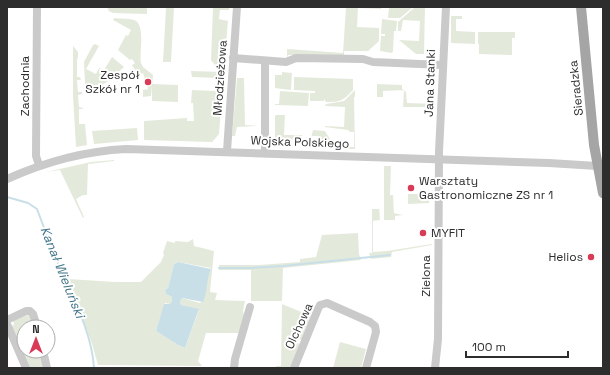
<svg xmlns="http://www.w3.org/2000/svg" width="610" height="375" font-family="'Space Grotesk',sans-serif">
  <style>
    .green { fill: #e4eadb; fill-rule: evenodd }
    .water { fill: #c9dfe8 }
    .lines { fill: none; stroke-linecap: round; stroke-linejoin: round }
    .stream { stroke: #c9dfe8; stroke-width: 2 }
    .minor { stroke: #cacaca; stroke-width: 8 }
    .major { stroke: #a5a5a5; stroke-width: 10 }
    .poi-dot { fill: #d93a56; stroke: #fff; stroke-width: 1.5 }
    .labels { text-anchor: middle; stroke-width: 4; stroke-linejoin: round; paint-order: stroke }
    .poi-label { font-size: 12px; fill: #2d2d2d; stroke: #fff; text-anchor: end }
    .street-label { font-size: 12px; fill: #2d2d2d; stroke: #fff }
    .water-label { font-size: 13px; font-style: italic; fill: #417489; stroke: #fff }
  </style>
  <rect width="100%" height="100%" fill="#fff"/>
  <g class="green">
    <path d="M107,7H147V14L113,13L109,11Z"/>
    <path d="M213,7H229V10H220L219,19L228,21L224,67L215,65L211,60Z"/>
    <path d="M346,7H381V9L358,8L357,27L379,28V41L368,51H344V55L341,56L288,55L287,59V49L343,53Z"/>
    <path d="M389,7L412,8L400,18H388Z"/>
    <path d="M415,7H425L424,54H416L399,40L419,41L420,21L403,20L401,31H398V22Z"/>
    <path d="M166,8H174L171,62H163Z"/>
    <path d="M451,16H462V19H456V31L475,32V44L451,43Z"/>
    <path d="M114,18C120,19 129,18 134,20C146,24 139,53 141,63L143,67L153,75L151,96L143,97V90L148,89L143,73L138,75L132,65L135,63L132,59L130,60L118,50L126,35L128,36L131,30L113,20Z"/>
    <path d="M382,19L397,21L396,31H394L393,51L392,53L380,51L381,36H385V34H381Z"/>
    <path d="M478,32H515V38H512V55L479,54V44H478Z"/>
    <path d="M95,44L99,46L86,69L96,74L99,68L104,70L112,57L124,67C117,73 93,99 85,83L84,62L93,45Z"/>
    <path d="M73,46L78,52V57L77,60V77H80L81,80H77L78,92H82V94L78,95L79,107L83,108V109H79V124H85L87,145L76,147L73,96Z"/>
    <path d="M191,71L224,72L219,134L212,142L144,140V121L187,118V121H194L193,103H191L192,90L216,91V78L192,77Z"/>
    <path d="M282,72L292,73L291,89L290,90L275,88V75H282Z"/>
    <path d="M294,77L353,79V90C343,101 340,102 326,102L324,99V101H310V93H315V91L294,90Z"/>
    <path d="M237,78H244L245,125L258,126L237,127L235,136H232Z"/>
    <path d="M152,84L178,85V102L152,101Z"/>
    <path d="M377,84L402,85V89L406,92L407,103L435,104V109L434,107H403L404,90L383,91V97H377Z"/>
    <path d="M355,90V97H354L355,149H348L349,147H354V132H350L348,130L325,127V126L344,127L345,107L325,106L326,104L344,101Z"/>
    <path d="M280,91L309,93L308,106L275,105V104H279Z"/>
    <path d="M276,115H285L284,135H302V136L285,141L281,145L278,144L275,142V116Z"/>
    <path d="M137,128L138,140L94,144L92,131Z"/>
    <path d="M313,130L325,131L333,144V148L310,147V142H318V136H312L311,142H310Z"/>
    <path d="M114,160V161L88,164L87,195H83L76,199L84,217L83,218L60,170L46,172L91,162Z"/>
    <path d="M384,166H391L390,195H393L394,213L403,215L395,216V220H384Z"/>
    <path d="M408,194H430L429,203L408,204Z"/>
    <path d="M379,205L380,220L373,221V252L387,251L432,244V245L392,252L391,257L371,259L369,253H372V209H379Z"/>
    <path d="M358,233L359,254L361,260L283,268L282,301H251V270H219V265H259L300,262V259L316,257L322,235Z"/>
    <path d="M193,239L194,246L214,251L210,292L217,293L215,300L245,301L243,311L244,315L239,333H206L198,361L202,366L98,365L92,344L68,279L115,282H141L161,262L164,255L163,253L167,241L175,243V241L188,242ZM178,262L211,268L207,276L203,301L200,303L182,298L180,302L181,305L199,310L185,348L178,345L156,331L165,303L170,304L172,301V297L166,294L165,290L168,288L174,264Z"/>
    <path d="M282,304L311,316L302,340L299,339L297,343L300,344L291,366L288,368H276V366H281Z"/>
    <path d="M27,315L30,316L34,327H24V351H36L37,355L42,357L44,368H28L11,326L14,325L13,320Z"/>
    <path d="M340,342L366,349L361,368H333Z"/>
  </g>
  <path class="water" d="M178,262L211,269C206,279 208,292 203,302L182,298L180,302L181,305L199,309L185,348L178,345L156,331L164,304H170L172,301V297L166,294L165,290L168,288L174,264Z"/>
  <g class="lines">
    <g class="stream">
      <path d="M7,197L28,203L37,209C45,231 54,254 63,275C76,304 92,335 94,368"/>
      <path d="M219,268H251L283,266L390,255"/>
    </g>
    <g class="minor">
      <path d="M37,7L36,156L39,165"/>
      <path d="M233,58L286,62L296,58L363,59L373,62L443,65"/>
      <path d="M265,61V153"/>
      <path d="M227,151L237,7"/>
      <path d="M7,179C45,162 84,151 126,149L549,163L597,166L602,168"/>
      <path d="M7,320L26,311H30L33,314L37,327"/>
      <path d="M7,324L26,368"/>
      <path d="M43,351L47,368"/>
      <path d="M234,368L235,359L250,307"/>
      <path d="M294,368L318,309L320,305L327,303L370,322L375,326L376,332L366,368"/>
      <path d="M435,368L438,339L439,152L446,7"/>
    </g>
    <path class="major" d="M581,7L594,145L603,193"/>
  </g>
  <g class="poi-dot">
    <circle cx="148" cy="82" r="4"/>
    <circle cx="411" cy="188" r="4"/>
    <circle cx="423" cy="233" r="4"/>
    <circle cx="591" cy="257" r="4"/>
  </g>
  <g class="labels">
    <g class="poi-label">
      <text x="140" y="79">Zespół<tspan x="140" dy="14">Szkół nr 1</tspan></text>
      <text x="419" y="185" text-anchor="start">Warsztaty<tspan x="419" dy="14">Gastronomiczne ZS nr 1</tspan></text>
      <text x="431" y="237" text-anchor="start">MYFIT</text>
      <text x="583" y="261">Helios</text>
    </g>
    <g class="street-label">
      <text transform="translate(220 78) rotate(-86)" y="4">Młodzieżowa</text>
      <text transform="translate(430 83) rotate(-88)" y="4">Jana Stanki</text>
      <text transform="translate(25 86) rotate(-90)" y="4">Zachodnia</text>
      <text transform="translate(576 88) rotate(-96)" y="4">Sieradzka</text>
      <text transform="translate(300 142) rotate(2)" y="4">Wojska Polskiego</text>
      <text transform="translate(426 276) rotate(-90)" y="4">Zielona</text>
      <text transform="translate(299 326) rotate(-65)" y="4">Olchowa</text>
    </g>
    <g class="water-label">
      <text transform="translate(63 272) rotate(68)" y="5">Kanał Wieluński</text>
    </g>
  </g>
  <rect width="610" height="375" fill="none" stroke="#2d2d2d" stroke-width="16"/>
  <g transform="translate(36 339)"><circle r="19" fill="#ffffff" stroke="#ababab"/>
  <path d="M0-3L7 15L0 10L-7 15Z" fill="#d93a56"/>
  <text y="-6" font-size="11" font-weight="bold" text-anchor="middle" fill="#2d2d2d">N</text>
  </g>
  <path d="M466 351v6h102v-6" fill="none" stroke="#2d2d2d" stroke-width="2"/>
  <text x="472" y="351" font-size="12" fill="#2d2d2d" stroke="#ffffff" stroke-width="3" paint-order="stroke">100 m</text>
</svg>
